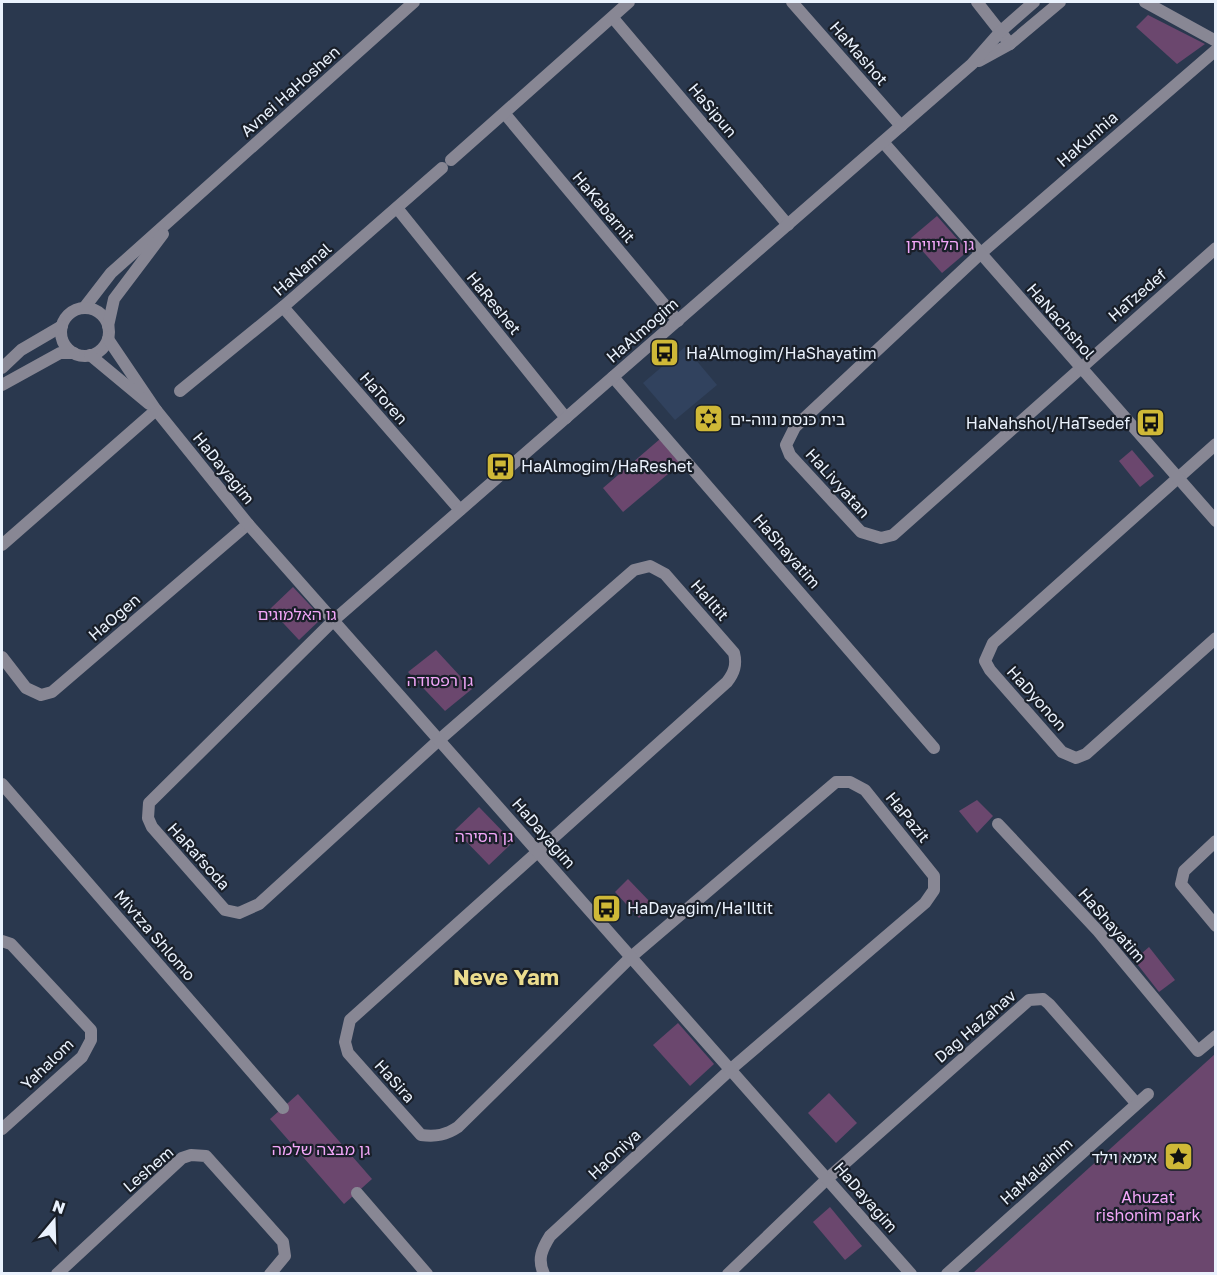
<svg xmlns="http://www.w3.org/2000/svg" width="1217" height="1275" font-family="'Golos Text','Noto Sans Hebrew',sans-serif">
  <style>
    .built { fill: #31425e }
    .green { fill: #6b476e }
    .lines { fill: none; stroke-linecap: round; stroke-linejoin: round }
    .minor { stroke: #888794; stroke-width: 12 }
    .tertiary { stroke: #888794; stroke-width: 12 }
    .labels { text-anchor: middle; stroke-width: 4.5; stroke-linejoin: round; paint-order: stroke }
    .street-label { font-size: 16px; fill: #eaf2fd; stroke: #191f29 }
    .park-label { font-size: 16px; fill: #f3a7f9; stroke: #191f29 }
    .poi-label { font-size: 16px; fill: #eaf2fd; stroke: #191f29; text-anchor: start }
    .district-label { font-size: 22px; font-weight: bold; fill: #ebdc8e; stroke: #191f29 }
  </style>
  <rect width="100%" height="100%" fill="#2a384e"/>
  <path class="built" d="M685,347L717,385L675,420L643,383Z"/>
  <g class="green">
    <path d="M1148,15L1205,44L1177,64L1136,27Z"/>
    <path d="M937,216L968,251L942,273L911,238Z"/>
    <path d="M660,439L681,463L623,512L603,488Z"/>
    <path d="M1132,450L1154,476L1140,487L1119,461Z"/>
    <path d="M293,587L322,618L299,640L270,609Z"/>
    <path d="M436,650L472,689L445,711L408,672Z"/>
    <path d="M977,800L993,816L977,833L959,811Z"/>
    <path d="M479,807L513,842L489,865L455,830Z"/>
    <path d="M628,879L653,905L639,918L615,892Z"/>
    <path d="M1149,947L1175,980L1159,992L1134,960Z"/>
    <path d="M678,1023L714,1064L690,1086L653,1045Z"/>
    <path d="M1215,1054V1273H973Z"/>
    <path d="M829,1093L857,1123L836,1143L808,1113Z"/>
    <path d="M298,1094L372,1179L344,1204L270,1119Z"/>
    <path d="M830,1207L862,1246L845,1260L813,1222Z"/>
  </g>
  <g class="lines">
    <g class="minor">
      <path d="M792,2L901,126"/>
      <path d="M977,2L1010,44"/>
      <path d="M1145,2L1216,41"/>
      <path d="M613,18L788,225"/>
      <path d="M1216,50L980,254L795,427L786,445L790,455L861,532L881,538L893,535L1216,248"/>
      <path d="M505,114L678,321"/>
      <path d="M451,160L629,2"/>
      <path d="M397,208L566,418"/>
      <path d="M283,307L460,510"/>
      <path d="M613,377L934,748"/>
      <path d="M180,391L283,307L442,168"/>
      <path d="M1216,444L993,643L985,661L990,670L1062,752L1076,758L1086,754L1216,638"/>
      <path d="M2,545L156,410"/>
      <path d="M334,620L149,803L148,818L152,827L225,910L239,913L259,904L439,740L634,570L650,566L665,574L734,653C737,665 734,673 727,682L350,1020L345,1042L348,1053L421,1135C436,1137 446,1135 458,1127L631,957L836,782H850L865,790L934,876V890L925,903L731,1069L550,1236C542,1249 537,1259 544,1274"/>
      <path d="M2,657L26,688L41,695L52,692L248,524"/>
      <path d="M2,784L283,1108"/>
      <path d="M998,824L1098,931L1198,1051L1216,1036"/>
      <path d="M1216,841L1184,871L1181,884L1216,926"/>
      <path d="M2,941L11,944L91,1030V1040L82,1057L2,1129"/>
      <path d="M357,1193L427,1274"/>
      <path d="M57,1274L182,1158L191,1155L206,1156L283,1242L285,1256L270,1274"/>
      <path d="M728,1274L827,1179L1029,1000L1043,999L1049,1004L1136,1103"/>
      <path d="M947,1274L1148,1094"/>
    </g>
    <g class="tertiary">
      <path d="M979,61L1010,44L1060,2"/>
      <path d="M883,142L1216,521"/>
      <path d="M84,308L111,273L414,2"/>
      <circle cx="85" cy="332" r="24"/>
      <path d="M108,326L114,299L163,234"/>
      <path d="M108,339L156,410L248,524L911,1274"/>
      <path d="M90,355L149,404"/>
      <path d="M2,368L21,350L62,326"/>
      <path d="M2,385L60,353H74"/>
      <path d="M334,620L972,64L1001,31L1034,2"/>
    </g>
  </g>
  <defs>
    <symbol id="bus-square" viewBox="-11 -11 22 22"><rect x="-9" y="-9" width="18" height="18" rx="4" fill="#cfb837" stroke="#191f29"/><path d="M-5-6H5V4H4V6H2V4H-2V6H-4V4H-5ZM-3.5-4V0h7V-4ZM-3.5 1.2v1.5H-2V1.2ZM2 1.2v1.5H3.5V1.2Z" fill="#111"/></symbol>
    <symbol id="synagogue-square" viewBox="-11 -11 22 22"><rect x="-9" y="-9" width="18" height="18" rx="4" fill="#cfb837" stroke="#191f29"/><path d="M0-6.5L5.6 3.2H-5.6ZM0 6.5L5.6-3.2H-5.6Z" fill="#111"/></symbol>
    <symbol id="sight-square" viewBox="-11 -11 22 22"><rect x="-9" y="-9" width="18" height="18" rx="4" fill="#cfb837" stroke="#191f29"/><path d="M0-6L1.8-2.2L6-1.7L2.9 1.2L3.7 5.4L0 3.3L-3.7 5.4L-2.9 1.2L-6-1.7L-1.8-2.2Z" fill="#111"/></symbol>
  </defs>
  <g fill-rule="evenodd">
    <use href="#bus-square" x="648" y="336" width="33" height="33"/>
    <use href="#synagogue-square" x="692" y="402" width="33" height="33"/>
    <use href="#bus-square" x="1134" y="406" width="33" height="33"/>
    <use href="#bus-square" x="484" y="450" width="33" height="33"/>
    <use href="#bus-square" x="590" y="892" width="33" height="33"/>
    <use href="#sight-square" x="1162" y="1140" width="33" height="33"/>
  </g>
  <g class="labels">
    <g class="street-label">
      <text transform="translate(859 53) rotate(49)" y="6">HaMashot</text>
      <text transform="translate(290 91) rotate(-42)" y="6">Avnei HaHoshen</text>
      <text transform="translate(713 110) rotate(50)" y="6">HaSipun</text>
      <text transform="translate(1087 139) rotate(-41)" y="6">HaKunhia</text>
      <text transform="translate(604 207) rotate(50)" y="6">HaKabarnit</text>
      <text transform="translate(302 269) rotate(-41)" y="6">HaNamal</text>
      <text transform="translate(1137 295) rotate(-41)" y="6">HaTzedef</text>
      <text transform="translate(494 303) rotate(51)" y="6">HaReshet</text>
      <text transform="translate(1061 321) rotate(49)" y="6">HaNachshol</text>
      <text transform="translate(642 330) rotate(-41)" y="6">HaAlmogim</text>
      <text transform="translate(384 398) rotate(49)" y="6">HaToren</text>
      <text transform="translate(224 468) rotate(51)" y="6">HaDayagim</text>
      <text transform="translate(838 483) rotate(48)" y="6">HaLivyatan</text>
      <text transform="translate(787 551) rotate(49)" y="6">HaShayatim</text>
      <text transform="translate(710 600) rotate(49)" y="6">HaIltit</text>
      <text transform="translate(114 617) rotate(-41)" y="6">HaOgen</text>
      <text transform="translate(1037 698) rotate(48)" y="6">HaDyonon</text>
      <text transform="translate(908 817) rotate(51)" y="6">HaPazit</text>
      <text transform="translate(544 833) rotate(49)" y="6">HaDayagim</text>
      <text transform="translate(199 856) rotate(48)" y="6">HaRafsoda</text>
      <text transform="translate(1112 925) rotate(49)" y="6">HaShayatim</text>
      <text transform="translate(155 935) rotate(49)" y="6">Mivtza Shlomo</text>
      <text transform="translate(975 1026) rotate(-41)" y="6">Dag HaZahav</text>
      <text transform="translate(47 1064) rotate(-44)" y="6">Yahalom</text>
      <text transform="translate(395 1081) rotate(48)" y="6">HaSira</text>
      <text transform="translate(614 1154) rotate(-43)" y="6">HaOniya</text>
      <text transform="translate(148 1169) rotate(-41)" y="6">Leshem</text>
      <text transform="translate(1036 1171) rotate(-42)" y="6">HaMalaihim</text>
      <text transform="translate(866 1197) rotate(49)" y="6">HaDayagim</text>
    </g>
    <g class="park-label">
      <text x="940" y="250">גן הליוויתן</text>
      <text x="297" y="620">גו האלמוגים</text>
      <text x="440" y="686">גן רפסודה</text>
      <text x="484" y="842">גן הסירה</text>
      <text x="321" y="1155">גן מבצה שלמה</text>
      <text x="1148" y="1203">Ahuzat<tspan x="1148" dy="18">rishonim park</tspan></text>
    </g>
    <g class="poi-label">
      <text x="686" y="359">Ha'Almogim/HaShayatim</text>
      <text x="730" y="425">בית כנסת נווה-ים</text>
      <text x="1130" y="429" text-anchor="end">HaNahshol/HaTsedef</text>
      <text x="521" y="472">HaAlmogim/HaReshet</text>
      <text x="627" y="914">HaDayagim/Ha'Iltit</text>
      <text x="1157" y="1163" text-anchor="end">אימא וילד</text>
    </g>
    <g class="district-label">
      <text x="506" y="985">Neve Yam</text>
    </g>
  </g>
  <rect width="1217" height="1275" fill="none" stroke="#eaf2fd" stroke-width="6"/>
  <g transform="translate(54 1221) rotate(19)" stroke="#191f29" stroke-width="4.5" paint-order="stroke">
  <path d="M0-4.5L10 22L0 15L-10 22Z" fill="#eaf2fd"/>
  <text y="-9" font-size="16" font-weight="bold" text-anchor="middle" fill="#eaf2fd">N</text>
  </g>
</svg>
